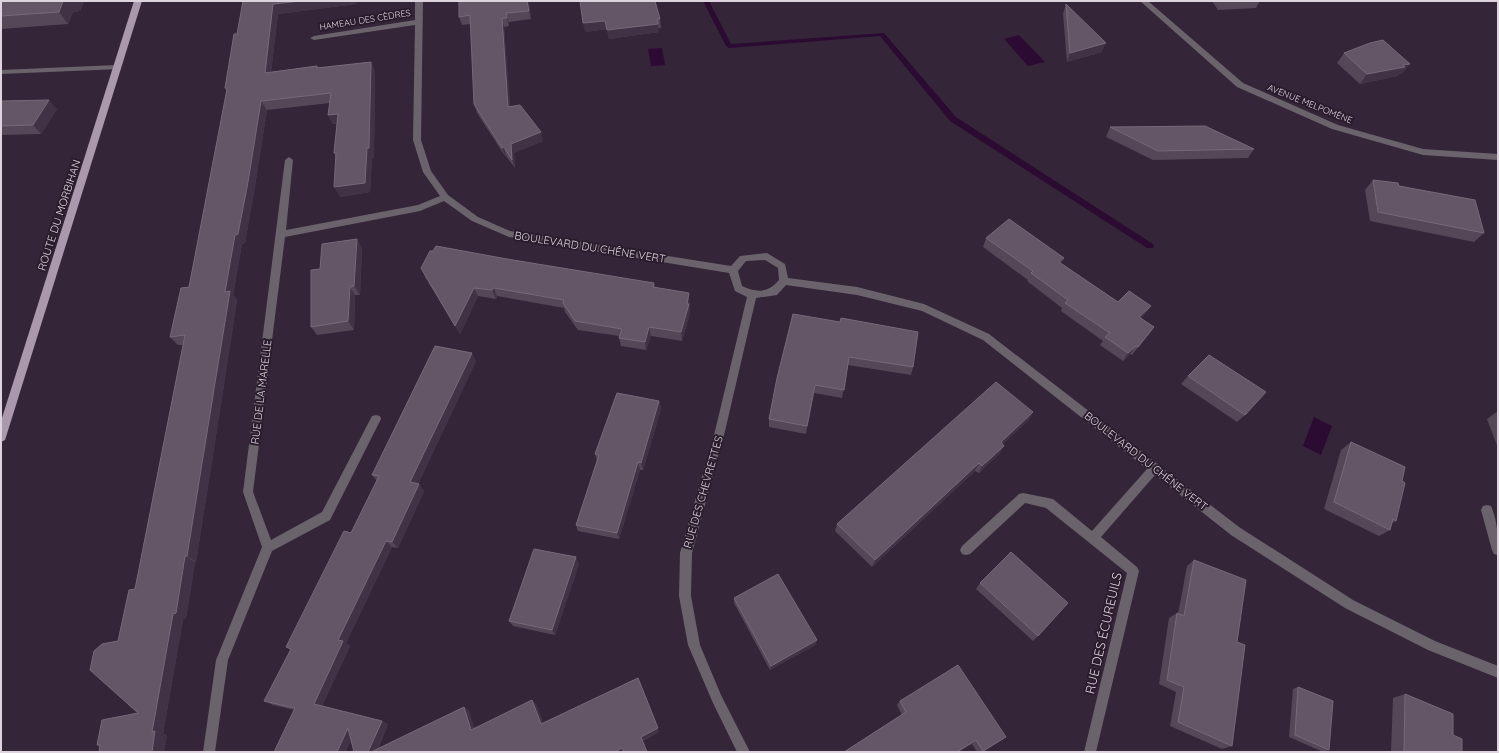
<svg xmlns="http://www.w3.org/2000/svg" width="1499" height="753" font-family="Quicksand,sans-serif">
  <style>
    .water { fill: #2b0b31 }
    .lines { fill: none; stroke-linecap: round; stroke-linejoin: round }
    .stream { fill: #2b0b31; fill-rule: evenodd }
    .minor { fill: #6b636c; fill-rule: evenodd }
    .major { fill: #aa99ad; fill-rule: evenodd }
    .wall { fill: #554658 }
    .shaded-wall { fill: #423245 }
    .building { fill: #645567; stroke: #77697a }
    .labels { text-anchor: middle; stroke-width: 4; stroke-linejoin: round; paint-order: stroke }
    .far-street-label { font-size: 9px; fill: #ded4e0; stroke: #2b1c2d }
    .street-label { font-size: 11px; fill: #ded4e0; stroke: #2b1c2d }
    .near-street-label { font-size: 13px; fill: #ded4e0; stroke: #2b1c2d }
  </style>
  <rect width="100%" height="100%" fill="#352538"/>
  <g class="water">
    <path d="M1019,35L1045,62L1028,66L1004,39Z"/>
    <path d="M662,48L665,65L651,66L648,49Z"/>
    <path d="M1314,417L1332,426L1321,455L1303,446Z"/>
  </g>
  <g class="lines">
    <path class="stream" d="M703,1H709L731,44L884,33L956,117L1153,244L1154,246L1153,248H1147L950,121L880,36L729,48L726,46Z"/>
    <g class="minor">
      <path d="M415,1H423L421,140L431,171L448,195L478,217L510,231L731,266L740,256L767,253L785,264L788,278L857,287L924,304L989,334L1239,527L1353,600L1435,641L1498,666V678L1428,650L1345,608L1231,535L1155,475L1101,537L1137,567L1139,571L1096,752H1084L1127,573L1046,508L1025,503L970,554L966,555L962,554L960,550L962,546L1019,494L1023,493L1053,499L1092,531L1147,469L983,340L922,311L857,295L786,285L777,295L756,298L725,431L692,553L691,596L700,645L721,695L750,752H737L713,703L688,645L679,596L680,553L715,431L747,297L735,291L729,273L509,237L472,221L444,201L420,211L285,237L253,492L271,540L322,512L372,416L376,415L380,416L381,419L330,520L272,551L228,660L215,752H203L216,660L262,547L243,492L285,160L289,157L293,160L286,230L418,205L440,196L423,172L413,140L415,25L314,40L310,38L314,36L415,20ZM765,260L778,268L779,280C768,293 757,293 742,286L738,271L746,261Z"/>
      <path d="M1140,1H1148L1243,83L1338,125L1423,149L1498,154V160L1423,155L1332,129L1237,87Z"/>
      <path d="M117,65L121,67L120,69L1,74V70Z"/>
      <path d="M1487,505L1491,506C1498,522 1498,538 1498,555L1494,554L1492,550L1481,510L1483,506Z"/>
    </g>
    <path class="major" d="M134,1H142L6,437L5,440L1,442V421Z"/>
  </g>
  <g class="wall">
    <path d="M1,1H84L80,11L73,12L68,24L1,29Z"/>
    <path d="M243,1L356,4L278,14L271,72L317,66L318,68L371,62L375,71L374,157L372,158L370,192L340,197L336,156L334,153L337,124H333L328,115L330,103L267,110L254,192L245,243L242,244L233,295L237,300L223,391L196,562H195L186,618L183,619L163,734L167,735L164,752H99L100,746L97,745L138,713L118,641L135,589L183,345H178L170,337L189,287L227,92L225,88L237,34Z"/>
    <path d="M655,1L660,19L661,28H658L659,32L609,39L607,29L585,32Z"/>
    <path d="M1212,1H1260L1256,8L1218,10Z"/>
    <path d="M529,2L531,19L509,22V26L504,27L510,107L543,141L514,153L515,168L506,156H505L477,113L474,104L471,24L462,25L459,17Z"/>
    <path d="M1066,4L1102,52L1067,62L1063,14Z"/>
    <path d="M1344,53L1403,73L1399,74L1397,76L1360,84L1337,63Z"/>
    <path d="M1,101L57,109L41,134L1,135Z"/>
    <path d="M1110,127L1254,149L1248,158L1153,160L1106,137Z"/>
    <path d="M1373,180L1399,186L1484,233L1474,242L1370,221L1365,190Z"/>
    <path d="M986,238L1061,264L1118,302L1151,306L1145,314L1141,318L1154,327L1148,335L1132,355L1130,354L1123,361L1100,345L1103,341L1061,311L1062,308L1027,281L1028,280L983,247Z"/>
    <path d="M362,248L360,295H355L354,330L317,335L311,327Z"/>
    <path d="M507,259L654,283L655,287L690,302L689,305L690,313L682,341L651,336L646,350L621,346L619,338V336L578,330L565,312L564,308L497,296L496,299L478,296L460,334L425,277L421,268Z"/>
    <path d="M793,314L913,367L911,375L848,365L842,398L814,393L806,434L769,427V419Z"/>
    <path d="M476,361L418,484L424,491L398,548L392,547L346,643L350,646L322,706L382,721L388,724L378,749L464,707L469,711L474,728L536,704L543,723L640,682L659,732L624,751L354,752L351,740L294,710L273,705L264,701L291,650L286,647L351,533L377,481L372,475Z"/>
    <path d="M1188,376L1245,415L1237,422L1181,384Z"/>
    <path d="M659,401L661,409L643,470H640L619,539L578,531L576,525L597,461L595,454Z"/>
    <path d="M1498,411V448L1487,419Z"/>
    <path d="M1029,420L1002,444L1000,453L979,473L975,471L872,567L835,531L837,524Z"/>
    <path d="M1351,442L1402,481L1396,521L1392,523L1390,530L1379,536L1324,509L1341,450Z"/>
    <path d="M1194,560L1237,642L1232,746L1222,749L1170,726L1176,692L1159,684L1169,618L1177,613L1178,614L1187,566Z"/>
    <path d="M579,564L555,635L513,626L509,621Z"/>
    <path d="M980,583L1038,636L1033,641L976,589Z"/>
    <path d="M734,598L817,640L815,645L770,670L734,603Z"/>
    <path d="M1298,687L1329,750L1323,752L1289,737L1293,689Z"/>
    <path d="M1405,694L1453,735L1462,752H1391L1393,698Z"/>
    <path d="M900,701L1001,740L983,752H977L972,744L958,752H844L902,715L897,705Z"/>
  </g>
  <g class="shaded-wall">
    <path d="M63,1H84L80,11L73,12L68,24L59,12Z"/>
    <path d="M301,1H357L356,4L278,14L270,82L265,73L273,4Z"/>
    <path d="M527,1H535L529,2L531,19L529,11Z"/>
    <path d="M506,13L509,22V26L507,18Z"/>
    <path d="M502,18L504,27L511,116L508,107Z"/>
    <path d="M605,21L607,29L585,32L583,23Z"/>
    <path d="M658,24L659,32L609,39L607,30Z"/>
    <path d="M1106,43L1102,52L1067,62L1070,53Z"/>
    <path d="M371,62L375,71L374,157L372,158L370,192L340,197L334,187Z"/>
    <path d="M1410,64L1403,73L1399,74L1397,76L1360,84L1367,74Z"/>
    <path d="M49,100L57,109L41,134L33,125Z"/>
    <path d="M261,101L267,110L254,192L245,243L242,244L233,295L237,300L223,391L196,562L187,556L225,292L235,235Z"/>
    <path d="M338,114L342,123L333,124L328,115Z"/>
    <path d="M541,132L543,141L514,153L515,168L512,160L511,144Z"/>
    <path d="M504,147L506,156H505L502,148Z"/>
    <path d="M357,239L362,248L360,295L354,286Z"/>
    <path d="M1064,258L1060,267L1059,262Z"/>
    <path d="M350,287L355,295L354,330L348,321Z"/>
    <path d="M474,288L478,296L460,334L455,326Z"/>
    <path d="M494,288L497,296L496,299L492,290Z"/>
    <path d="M689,293L690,313L682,341L681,332Z"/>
    <path d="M1151,306L1145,314L1134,325L1139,317Z"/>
    <path d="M649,327L651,336L646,350L645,342Z"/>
    <path d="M1136,346L1130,354L1123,361L1128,353Z"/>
    <path d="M472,353L476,361L416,489L410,482Z"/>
    <path d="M815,385L814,393L806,434L807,426Z"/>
    <path d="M659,401L661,409L643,470L641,463Z"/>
    <path d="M1033,412L1029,420L997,450L1001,442Z"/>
    <path d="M1004,446L1000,453L979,473L982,466Z"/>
    <path d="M638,462L640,470L619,539L617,533Z"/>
    <path d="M979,463L975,471L872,567L875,560Z"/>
    <path d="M419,484L424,491L398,548L392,542Z"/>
    <path d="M386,541L392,547L346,643L350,646L321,708L314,704L338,640Z"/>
    <path d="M185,556L195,562L186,618L183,619L163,734L167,735L164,752H152V732L173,614Z"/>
    <path d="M576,557L579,564L555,635L552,630Z"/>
    <path d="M817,640L815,645L770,670L771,666Z"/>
    <path d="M640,682L659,732L643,740L648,752H647L641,737Z"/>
    <path d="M532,700L536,704L545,728L541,724Z"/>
    <path d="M464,707L469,711L476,733L471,730Z"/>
    <path d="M382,721L388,724L376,752H368Z"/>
    <path d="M348,728L355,731L346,752H337Z"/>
    <path d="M976,740L972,744L958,752H957Z"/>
    <path d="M622,748L624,751L622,752H614Z"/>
  </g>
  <g class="building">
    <path d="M1,1H63L59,12L1,16Z"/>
    <path d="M243,1H301L273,4L265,73L317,66V68L371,62L369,148H367L365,183L334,187L336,153H334L338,114L328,115L331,93L261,101L248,182L238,234L235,235L225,292L230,291L215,383L187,556H185L176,613L173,614L152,732L155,731L152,752H99L100,745H97L102,720L138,713L90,670L94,651L102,644L118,641L129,590L135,589L185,335L170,337L181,288L189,287L227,89L225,88L234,34H237Z"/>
    <path d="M459,1H527L529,11L506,13L507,18H502L508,107L520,105L541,132L511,144L512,160L504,147L502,148L474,104L470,15L459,17Z"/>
    <path d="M580,1H655L660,19H657L658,24L607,30L605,21L583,23Z"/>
    <path d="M1066,4L1106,43L1070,53Z"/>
    <path d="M1383,40L1410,64L1403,65L1405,67L1367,74L1344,53L1370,43Z"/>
    <path d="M49,100L33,125L1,126V101Z"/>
    <path d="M1205,126L1254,149L1158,151L1110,127Z"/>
    <path d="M1373,180L1398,183L1399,186L1475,200L1484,233L1378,212Z"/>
    <path d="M1009,219L1064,258L1059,262L1118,302L1129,291L1151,306L1139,317L1154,327L1138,347L1136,346L1128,353L1105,337L1110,333L1065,303L1068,300L1031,273L1033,271L986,238Z"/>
    <path d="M357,239L354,286L350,287L348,321L311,327V270L320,269L322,244Z"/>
    <path d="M436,246L507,259L654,283L653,287L689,293L687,304H689L681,332L649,327L645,342L619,338L622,329L575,321L563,303L564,300L494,288L492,290L474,288L455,326L421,268L430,251H433Z"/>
    <path d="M793,314L840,322L841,318L918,332L913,367L849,357L844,390L815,385L807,426L769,419L777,378Z"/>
    <path d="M435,346L472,353L410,482L419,484L392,542L386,541L338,640L343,641L314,704L382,721L368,752H354L348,728L337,752H274L295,708L264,701L291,649L286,647L344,531L351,533L379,476L372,475Z"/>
    <path d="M1209,355L1266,392L1245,415L1188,376Z"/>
    <path d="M996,382L1033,412L1001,442L1004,446L982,466L979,463L875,560L837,524Z"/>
    <path d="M617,393L659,401L641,463L638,462L617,533L576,525L599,455L595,454Z"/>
    <path d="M1351,442L1405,467L1402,481L1405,483L1396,521L1393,519L1390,530L1334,502Z"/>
    <path d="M534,549L576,557L552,630L509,621Z"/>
    <path d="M1011,552L1068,603L1038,636L980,583Z"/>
    <path d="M1194,560L1246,580L1237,642L1245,645L1232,746L1178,722L1184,687L1167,680L1177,613L1184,616Z"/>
    <path d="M778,574L817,640L771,666L734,598Z"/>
    <path d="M958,665L1006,737L983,751L976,740L957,752H844L906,712L900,701Z"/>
    <path d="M638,678L658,728L641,737L647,752H624L622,748L614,752H572V751L571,752H371L464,707L471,730L532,700L541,724Z"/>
    <path d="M1298,687L1333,701L1329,750L1295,735Z"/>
    <path d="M1405,694L1453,714V735L1462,739V752H1404Z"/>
  </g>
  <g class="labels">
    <g class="far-street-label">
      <text transform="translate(365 20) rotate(-9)" y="3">HAMEAU DES CÈDRES</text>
      <text transform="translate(1310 104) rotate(22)" y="3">AVENUE MELPOMÈNE</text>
    </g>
    <g class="street-label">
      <text transform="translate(59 215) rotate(-72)" y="4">ROUTE DU MORBIHAN</text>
      <text transform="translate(590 247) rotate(9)" y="4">BOULEVARD DU CHÊNE VERT</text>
      <text transform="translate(261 392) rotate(-83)" y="4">RUE DE LA MARELLE</text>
      <text transform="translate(1146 461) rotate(38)" y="4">BOULEVARD DU CHÊNE VERT</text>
      <text transform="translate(703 492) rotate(-74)" y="4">RUE DES CHEVRETTES</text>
    </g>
    <g class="near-street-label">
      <text transform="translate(1103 633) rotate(-77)" y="5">RUE DES ÉCUREUILS</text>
    </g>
  </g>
  <rect width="1499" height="753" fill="none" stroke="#ded4e0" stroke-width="4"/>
</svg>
